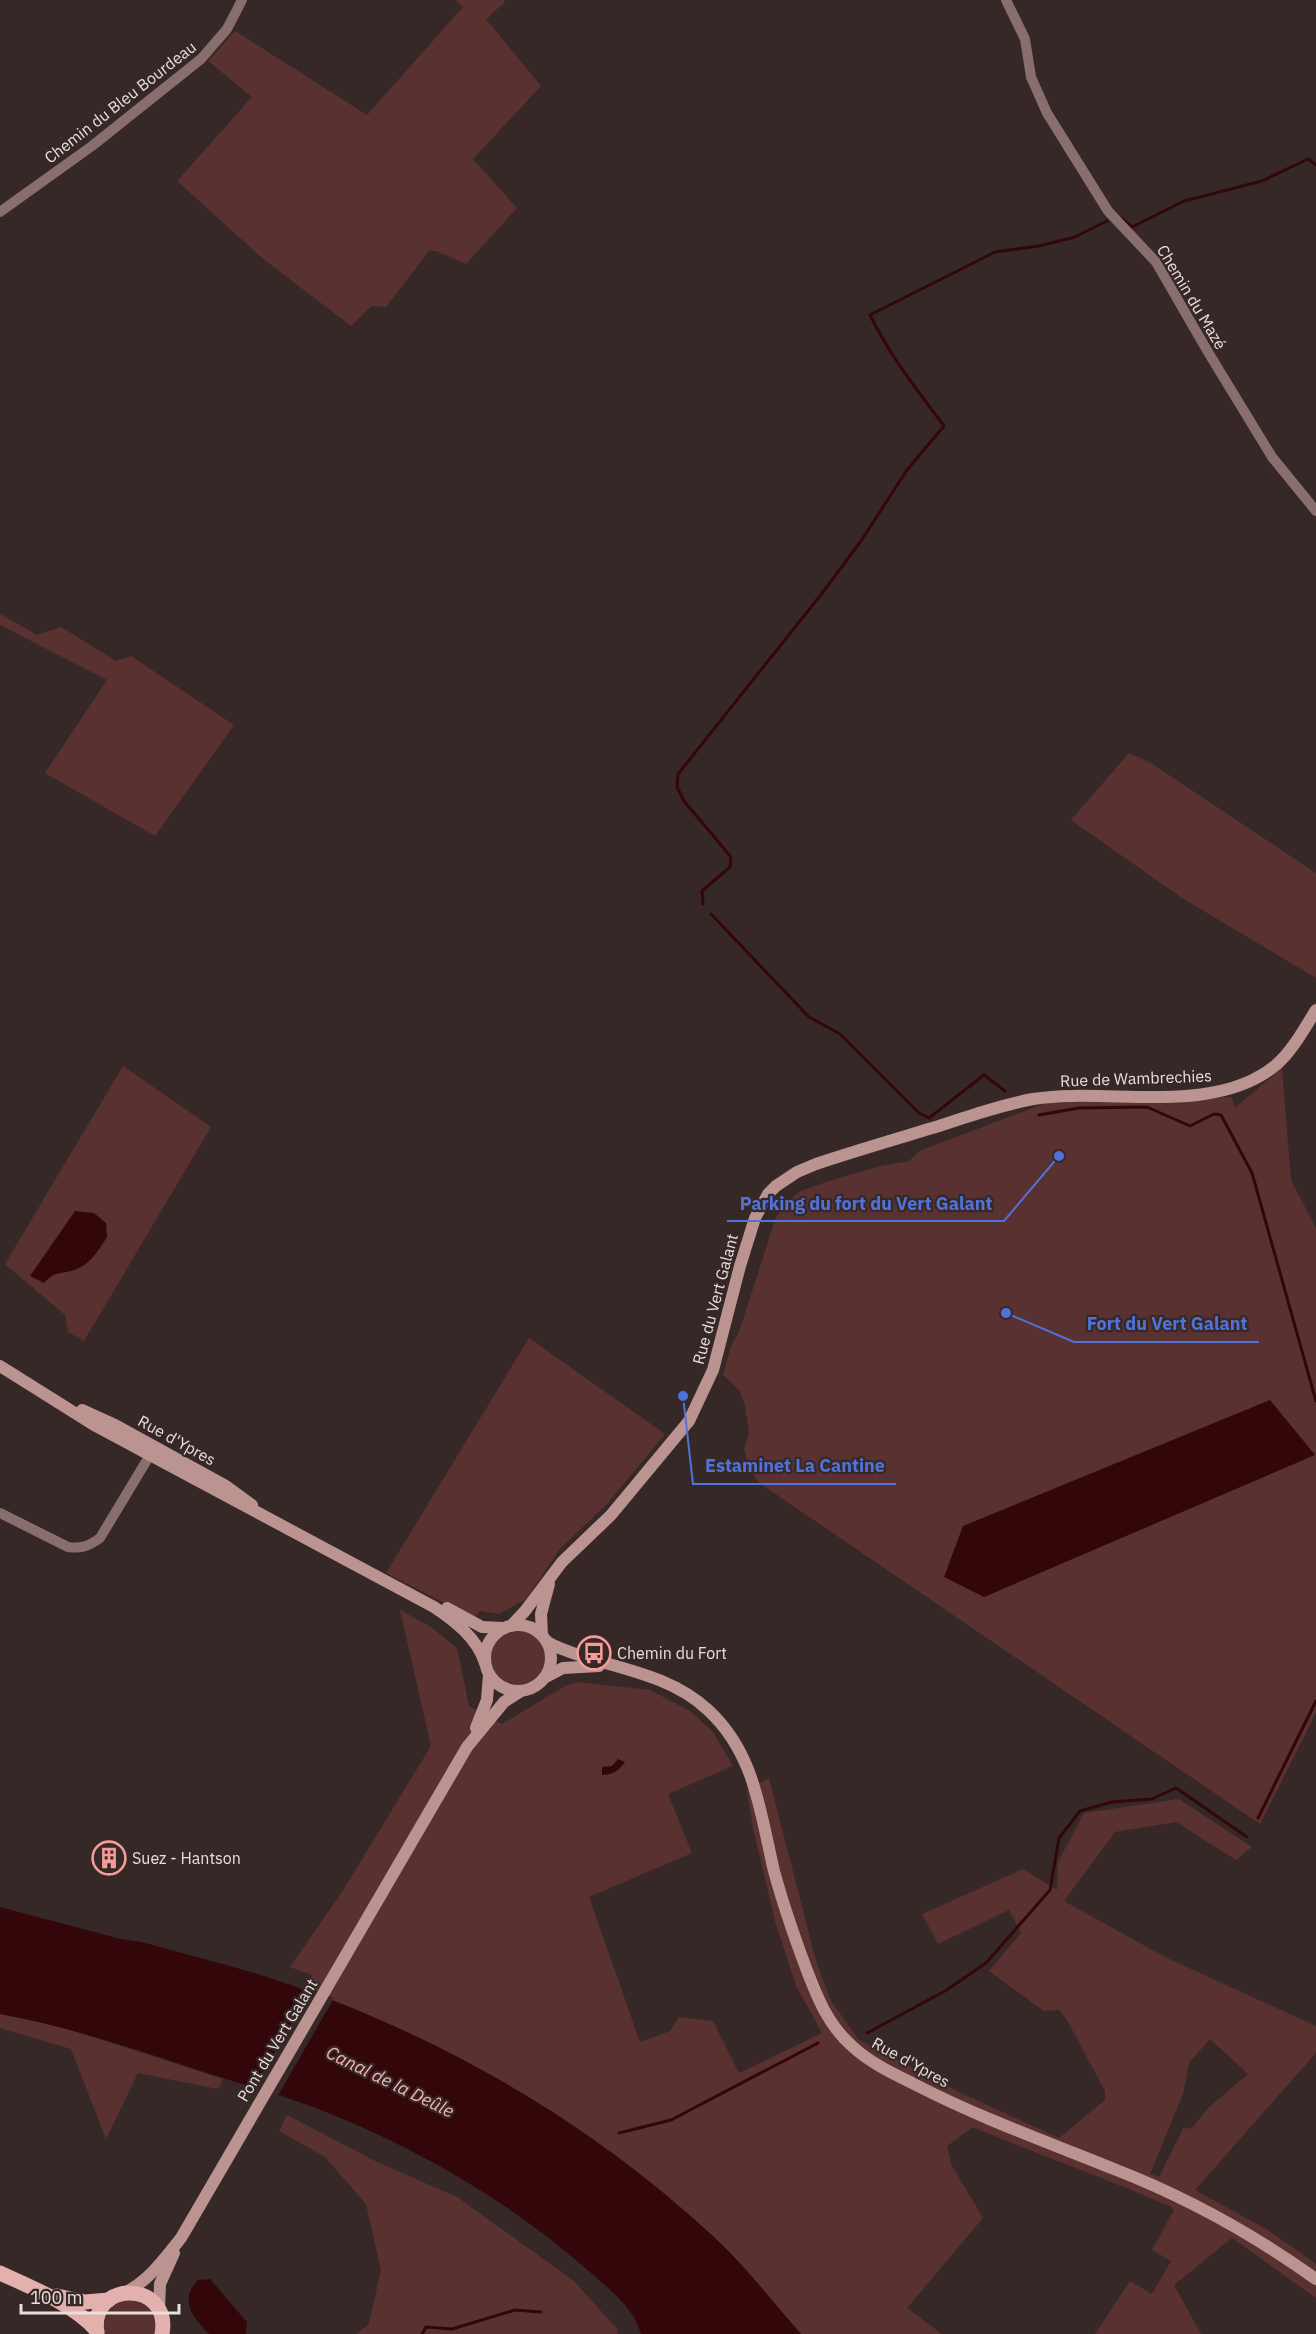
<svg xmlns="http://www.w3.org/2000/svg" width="1316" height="2334" font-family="'IBM Plex Sans',sans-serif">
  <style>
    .green { fill: #583130; fill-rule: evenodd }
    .water { fill: #33070a }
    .pier { fill: #372828 }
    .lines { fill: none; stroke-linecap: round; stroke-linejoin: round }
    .stream { stroke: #33070a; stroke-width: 3 }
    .street { stroke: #886f6d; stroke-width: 10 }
    .secondary { stroke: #bb9492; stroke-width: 12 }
    .primary { stroke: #e3b0ae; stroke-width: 15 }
    .labels { text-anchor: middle; stroke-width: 4.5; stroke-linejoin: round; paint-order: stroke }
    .street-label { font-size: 16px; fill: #e8dedd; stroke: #372828 }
    .poi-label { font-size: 16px; fill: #e8dedd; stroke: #372828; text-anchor: start }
    .water-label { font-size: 18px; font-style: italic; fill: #f6b2af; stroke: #372828 }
    .leader { fill: none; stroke: #5072d9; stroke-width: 2 }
    .callout-dot { fill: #5072d9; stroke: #372828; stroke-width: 2 }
    .callout-label { font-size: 18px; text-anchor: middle; font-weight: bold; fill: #5072d9; stroke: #372828; stroke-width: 4.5; stroke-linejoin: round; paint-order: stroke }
  </style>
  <rect width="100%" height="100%" fill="#372828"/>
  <g class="green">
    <path d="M456,0H504L505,2L486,19L541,86L473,159L517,208L466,264L436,251H429L386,307L372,306L351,326L262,258L177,181L252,97L208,61L235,31L367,115L463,7Z"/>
    <path d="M0,614L37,635L61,627L116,661L131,656L234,725L155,836L45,773L107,680L0,625Z"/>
    <path d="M1129,753L1151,763L1316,873V978L1182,898L1071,820Z"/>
    <path d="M123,1066L211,1127L84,1341L68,1332L65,1315L5,1264Z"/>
    <path d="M1282,1068L1291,1180L1316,1228V1713L1260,1824L758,1482L749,1468L744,1449L749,1433L745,1406L740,1391L723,1375L731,1346L739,1332L776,1217L794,1196L801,1191L826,1182L881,1166L909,1161L919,1151L1046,1103L1232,1097L1235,1108Z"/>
    <path d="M529,1338L665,1434L608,1503L560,1549L526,1599L499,1614L480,1611L474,1618L386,1573Z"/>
    <path d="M400,1610L431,1627L457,1648L469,1706L502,1724L565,1686L577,1682L650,1690L690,1711L713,1732L733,1766L668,1794L692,1853L589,1897L640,2042L670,2031L679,2017L713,2021L739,2073L822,2033L796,1986L775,1921L753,1828L747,1790L769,1778L816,1961L831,2001L859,2040L961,2093L1059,2138L1105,2100V2091L1067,2020L1059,2010L1044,2011L989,1971L1021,1933L1009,1910L938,1944L922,1914L1023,1869L1057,1890L1058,1862L1084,1813L1179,1799L1252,1847L1236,1860L1176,1822L1115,1832L1064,1901L1165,1957L1316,2026V2053L1195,2190L1268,2230L1316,2264V2298L1232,2238L1174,2285L1201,2334H1095L1130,2281L1152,2294L1171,2261L1152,2250L1174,2210L1171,2207C1106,2178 1038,2155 973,2127L947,2146L951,2164L983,2218L907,2308L942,2334H801C780,2310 760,2285 739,2262C720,2242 699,2224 678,2206C568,2110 443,2042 307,1990L312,1975L290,1967L342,1892L431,1746ZM1210,2039L1248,2074L1208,2108L1191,2129L1184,2127L1159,2177L1150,2174L1183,2094L1189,2063Z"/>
    <circle cx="518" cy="1658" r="27"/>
    <path d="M0,2014L53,2024L223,2079L218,2089L138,2073L106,2139L71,2049L0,2028Z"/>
    <path d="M287,2115L377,2162L457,2197L574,2281L618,2330L617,2334H356L369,2324L381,2270L366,2204L325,2157L279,2131Z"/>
    <path d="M132,2299C153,2308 155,2312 155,2334H105C100,2313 113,2302 132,2299Z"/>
  </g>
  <g class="water">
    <path d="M75,1211L94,1213L106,1223L107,1237C98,1251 90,1265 74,1270C59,1275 56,1270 44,1283L30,1276Z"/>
    <path d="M1270,1400L1315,1455L984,1597L944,1577L963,1526Z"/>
    <path d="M618,1759L625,1762C619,1771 612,1775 602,1775V1767L612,1766Z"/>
    <path d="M0,1907L121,1939L142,1942C194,1957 248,1969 299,1988C452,2042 594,2126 713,2236C745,2266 772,2301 801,2334H641C633,2305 604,2285 583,2266C508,2201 418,2149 326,2112C286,2096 243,2085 201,2071C135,2049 69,2027 0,2014Z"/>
    <path d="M210,2279L247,2322L246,2334H209C193,2318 178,2300 198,2280Z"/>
  </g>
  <path class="pier" d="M311,1989L334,1998L276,2099L252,2091Z"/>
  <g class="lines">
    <g class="stream">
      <path d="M1121,218L1132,227L1184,201L1262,181L1308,159L1316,165"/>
      <path d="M703,904L702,891L730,867L731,857L684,801L677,787L678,774L823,592L861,541L907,470L944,426C917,390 890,356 870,315L995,252L1039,246L1075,237L1107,221"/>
      <path d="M711,914L809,1017L840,1034L919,1113L929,1118L984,1075L1005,1091"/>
      <path d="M1039,1115L1079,1108L1147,1107L1190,1126L1214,1114L1221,1115L1252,1173L1316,1401"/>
      <path d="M1258,1818L1316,1701"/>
      <path d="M867,2033L945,1991L986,1963L1050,1890L1059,1838L1080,1811L1112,1802L1152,1799L1176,1788L1247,1837"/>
      <path d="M619,2133L671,2120L818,2043"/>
      <path d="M422,2334L426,2327L452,2329L515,2310L541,2312"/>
    </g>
    <g class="street">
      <path d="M1006,0L1025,39L1031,77L1047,113L1108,211L1156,262L1208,352L1272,457L1316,511"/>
      <path d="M0,212L92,146L201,59L227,29L242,0"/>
      <path d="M0,1513L68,1547C81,1549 89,1546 100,1538L150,1455"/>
    </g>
    <g class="secondary">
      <path d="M0,1366L94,1425L434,1607C455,1621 477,1638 485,1663"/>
      <path d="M82,1410L115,1425L226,1486L252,1505"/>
      <path d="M447,1608L482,1627L503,1628"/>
      <circle cx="518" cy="1658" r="33"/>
      <path d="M511,1626L525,1611L562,1562L611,1515L689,1421L713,1370L740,1266L755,1218L768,1194L776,1186L797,1172L816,1164C858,1150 900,1138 942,1125C972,1115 1002,1105 1033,1099C1109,1087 1214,1117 1276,1065C1293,1050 1304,1029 1316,1010"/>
      <path d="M542,1635L541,1614L549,1584"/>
      <path d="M547,1642C561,1650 576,1654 591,1659C633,1671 676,1680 708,1710C755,1753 760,1812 774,1871C783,1904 794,1936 806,1968C817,1997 828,2025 852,2046C870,2063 894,2074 916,2085C980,2118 1047,2142 1114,2169C1186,2197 1253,2234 1316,2279"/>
      <path d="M544,1678L563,1668L599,1666"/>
      <path d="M476,1728L487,1700L489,1675"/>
      <path d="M124,2293C149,2281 164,2259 181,2238L467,1747L504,1702L521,1691"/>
      <path d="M159,2309L160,2284L174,2253"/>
    </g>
    <g class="primary">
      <path d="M0,2273C30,2287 76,2305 97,2331"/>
      <path d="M57,2296L85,2302L109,2300"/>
      <path d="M97,2334C88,2279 172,2280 162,2334"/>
    </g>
  </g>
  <defs>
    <symbol id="bus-ring" viewBox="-11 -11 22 22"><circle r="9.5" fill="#372828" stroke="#f59b98" stroke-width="1.5"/><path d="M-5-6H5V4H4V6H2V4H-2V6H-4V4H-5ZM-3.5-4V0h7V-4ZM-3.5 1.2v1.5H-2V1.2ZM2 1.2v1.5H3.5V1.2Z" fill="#f59b98"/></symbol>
    <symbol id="building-ring" viewBox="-11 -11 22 22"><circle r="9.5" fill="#372828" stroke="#f59b98" stroke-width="1.5"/><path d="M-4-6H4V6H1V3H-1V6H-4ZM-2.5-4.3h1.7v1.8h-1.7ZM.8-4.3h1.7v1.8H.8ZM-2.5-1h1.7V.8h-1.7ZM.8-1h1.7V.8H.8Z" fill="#f59b98"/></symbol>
  </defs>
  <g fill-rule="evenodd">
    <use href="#bus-ring" x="575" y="1634" width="38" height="38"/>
    <use href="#building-ring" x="90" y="1839" width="38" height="38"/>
  </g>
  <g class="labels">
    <g class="street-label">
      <text transform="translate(120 102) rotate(-38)" y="6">Chemin du Bleu Bourdeau</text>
      <text transform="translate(1192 297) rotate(59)" y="6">Chemin du Mazé</text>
      <text transform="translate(1136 1078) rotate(-2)" y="6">Rue de Wambrechies</text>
      <text transform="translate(715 1299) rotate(-75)" y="6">Rue du Vert Galant</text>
      <text transform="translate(177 1440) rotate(29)" y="6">Rue d'Ypres</text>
      <text transform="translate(277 2040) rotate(-59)" y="6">Pont du Vert Galant</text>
      <text transform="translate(911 2062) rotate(29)" y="6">Rue d'Ypres</text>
    </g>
    <g class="poi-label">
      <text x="617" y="1659">Chemin du Fort</text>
      <text x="132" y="1864">Suez - Hantson</text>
    </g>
    <g class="water-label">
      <text transform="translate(390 2082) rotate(26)" y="6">Canal de la Deûle</text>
    </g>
  </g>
  <path class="leader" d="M1059 1156L1004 1221H727M1006 1313L1074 1342H1259M683 1396L693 1484H896"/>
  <g class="callout-dot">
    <circle cx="1059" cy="1156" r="6"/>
    <circle cx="1006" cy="1313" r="6"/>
    <circle cx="683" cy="1396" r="6"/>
  </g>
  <g class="callout-label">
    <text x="866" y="1210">Parking du fort du Vert Galant</text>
    <text x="1167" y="1330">Fort du Vert Galant</text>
    <text x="795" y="1472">Estaminet La Cantine</text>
  </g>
  <path d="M21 2304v9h158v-9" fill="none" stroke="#e8dedd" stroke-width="3"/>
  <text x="30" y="2304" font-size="18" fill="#e8dedd" stroke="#372828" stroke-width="4.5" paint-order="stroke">100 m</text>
</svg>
